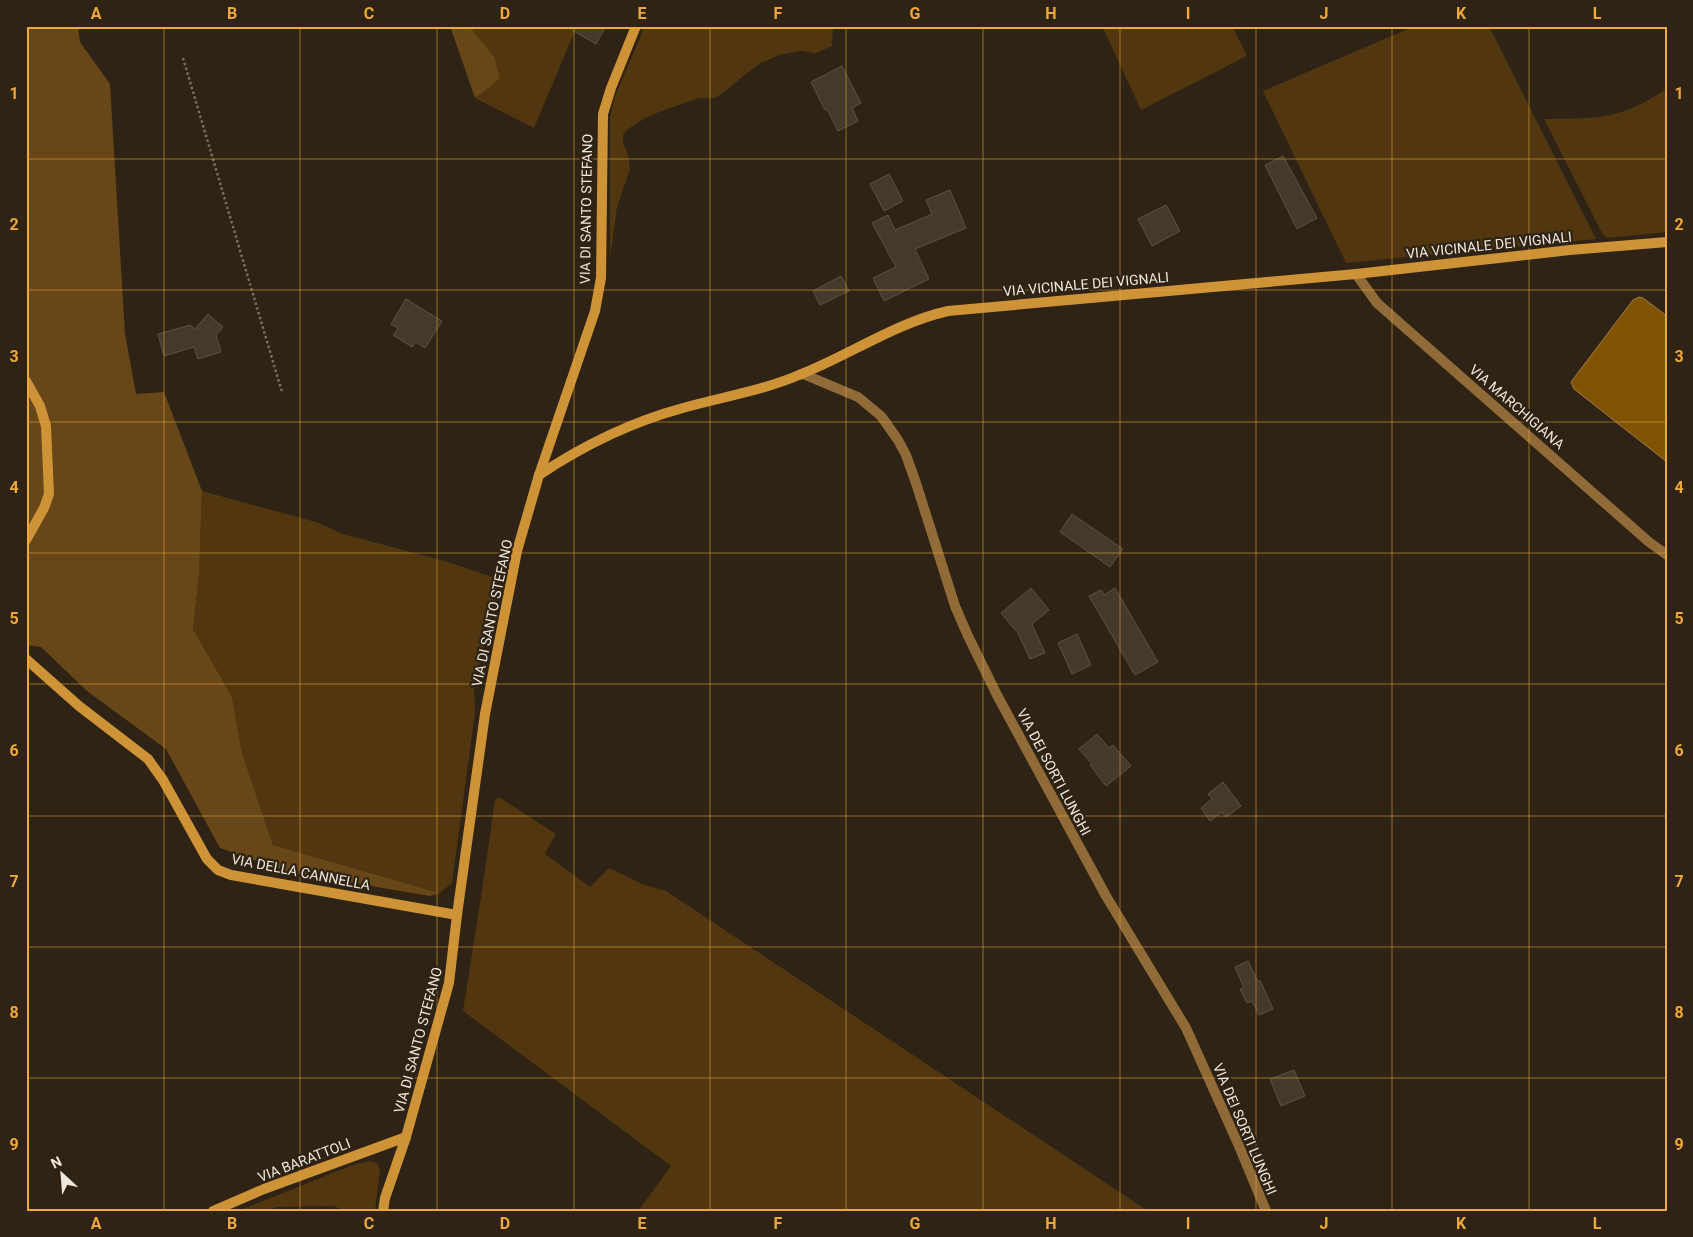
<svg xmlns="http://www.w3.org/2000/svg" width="1693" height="1237" font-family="Roboto,sans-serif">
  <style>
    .green { fill: #51360f }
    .forest { fill: #674718 }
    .water { fill: #7f5302; stroke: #a07f44 }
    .building { fill: #45392a; stroke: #5e5141 }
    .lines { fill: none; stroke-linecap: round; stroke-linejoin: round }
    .path { stroke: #786f62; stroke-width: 2.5; stroke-dasharray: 2.5 2.5; stroke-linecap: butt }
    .street { stroke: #906b37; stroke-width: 10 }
    .secondary { stroke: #ce9237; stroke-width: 10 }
    .grid { fill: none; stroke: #eea83c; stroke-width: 1; stroke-opacity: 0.55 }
    .labels { text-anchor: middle; stroke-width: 4.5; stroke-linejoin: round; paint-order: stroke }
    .street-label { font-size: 14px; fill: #eee7dd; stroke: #2e2314 }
    .neatline { fill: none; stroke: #eea83c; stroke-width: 2 }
    .grid-label { font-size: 16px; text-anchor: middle; font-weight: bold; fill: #eea83c }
  </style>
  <rect width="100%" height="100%" fill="#2e2314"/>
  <g class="green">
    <path d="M469,26H577L534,128L475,98L490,87Z"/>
    <path d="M645,26L833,27L832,46L817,53L800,51L779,55L759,64L741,78L727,90L715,98H699L667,109L647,117L628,129L623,135V143L628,154L630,169L617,207L610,259V117L615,96Z"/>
    <path d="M1102,26H1232L1247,56L1141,110Z"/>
    <path d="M1415,26H1489L1596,239L1346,263L1263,91Z"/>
    <path d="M1667,88V232L1607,238L1602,233L1544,119C1567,118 1596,120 1618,113C1633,109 1655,97 1667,88Z"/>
    <path d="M202,491L316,522L343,534L445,561L492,577L496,582V594L474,688L475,713L452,883L440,893L273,845L242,753L232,697L193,629L199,575Z"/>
    <path d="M499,797L556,834L545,854L590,887L609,868L642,884L666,891L1148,1211H638L671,1166L463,1011L481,897L495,800Z"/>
    <path d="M369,1161L377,1163L380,1169L375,1211H348L333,1206L277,1207L265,1211H238L350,1166Z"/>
  </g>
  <g class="forest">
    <path d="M26,26H78L80,42L110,84L125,334L136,394L164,392L202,491L199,575L193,629L232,697L242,753L273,845L440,893L430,896L288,872L220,848L166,749L87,691L41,647L26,645Z"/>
    <path d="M450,26H469L494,57L500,78L490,87L475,98Z"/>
  </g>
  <path class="water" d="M1639,297L1643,298L1667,316V462L1574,389L1571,382L1633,300Z"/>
  <g class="building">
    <path d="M565,26H606L596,44Z"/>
    <path d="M842,66L861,103L852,108L858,121L838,131L827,109L825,110L811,82Z"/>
    <path d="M1283,156L1317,218L1297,229L1265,165Z"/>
    <path d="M889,174L903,201L884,211L870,184Z"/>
    <path d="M950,190L966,228L915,249L929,279L884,301L873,278L896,267L872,223L888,215L895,230L932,214L926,200Z"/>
    <path d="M1166,205L1180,231L1152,246L1138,219Z"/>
    <path d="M841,276L849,291L820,305L813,291Z"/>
    <path d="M406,299L442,321L425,348L416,342L412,347L393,335L398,328L391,324Z"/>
    <path d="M208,314L223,327L216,335L221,352L198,359L194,347L164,356L158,334L190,325L195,329Z"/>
    <path d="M1072,514L1123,549L1110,567L1060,532Z"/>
    <path d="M1031,588L1049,610L1032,624L1045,653L1030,659L1018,633L1001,613Z"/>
    <path d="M1115,588L1158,662L1135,675L1089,596L1101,590L1104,595Z"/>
    <path d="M1077,634L1091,665L1072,674L1058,643Z"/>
    <path d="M1097,734L1109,748L1113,745L1131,766L1106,786L1090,765L1092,764L1079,749Z"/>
    <path d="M1223,782L1241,806L1226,817L1222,812L1210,821L1201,808L1212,799L1208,794Z"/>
    <path d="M1248,961L1258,982L1260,980L1273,1009L1259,1015L1252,1001L1247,1003L1240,989L1244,988L1235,967Z"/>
    <path d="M1294,1070L1305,1096L1281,1106L1270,1079Z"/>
  </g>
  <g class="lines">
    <path class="path" d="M183,58L282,392"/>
    <g class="street">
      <path d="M1356,274L1377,303L1649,542L1667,555"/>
      <path d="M803,374L858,397L881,416L898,440L906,455L916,483L955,606L968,636L997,695L1106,896L1186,1028L1239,1146L1266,1211"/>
    </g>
    <g class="secondary">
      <path d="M26,381L40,406L46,426L49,494L44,508L26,540"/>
      <path d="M539,475C584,445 631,422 683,408C722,397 761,391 799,375C850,355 895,323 948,311L1356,274L1570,250L1667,242"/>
      <path d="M26,659L79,706L148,759L163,780L207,859L218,870L231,875L457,915"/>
      <path d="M213,1211L264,1189L406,1137"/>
      <path d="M383,1211L385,1198L406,1137L449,983L457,915L485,714L517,551L539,475L595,311L601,278L603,114L611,88L636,26"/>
    </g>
  </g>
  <path class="grid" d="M164,26V1211M300,26V1211M437,26V1211M574,26V1211M710,26V1211M846,26V1211M983,26V1211M1120,26V1211M1256,26V1211M1392,26V1211M1529,26V1211M26,159H1667M26,290H1667M26,422H1667M26,553H1667M26,684H1667M26,816H1667M26,947H1667M26,1078H1667"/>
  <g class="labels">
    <g class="street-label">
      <text transform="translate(586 209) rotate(-89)" y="5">VIA DI SANTO STEFANO</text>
      <text transform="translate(1489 245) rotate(-6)" y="5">VIA VICINALE DEI VIGNALI</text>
      <text transform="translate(1086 284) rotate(-5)" y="5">VIA VICINALE DEI VIGNALI</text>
      <text transform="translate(1517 407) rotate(41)" y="5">VIA MARCHIGIANA</text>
      <text transform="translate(492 613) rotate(-78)" y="5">VIA DI SANTO STEFANO</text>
      <text transform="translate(1054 772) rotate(62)" y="5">VIA DEI SORTI LUNGHI</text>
      <text transform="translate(301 872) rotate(11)" y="5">VIA DELLA CANNELLA</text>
      <text transform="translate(418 1040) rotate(-75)" y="5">VIA DI SANTO STEFANO</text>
      <text transform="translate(1245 1129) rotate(67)" y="5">VIA DEI SORTI LUNGHI</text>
      <text transform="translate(304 1160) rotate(-21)" y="5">VIA BARATTOLI</text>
    </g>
  </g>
  <rect width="1693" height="1237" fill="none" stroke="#2e2314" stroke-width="55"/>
  <g transform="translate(62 1174) rotate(334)" stroke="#2e2314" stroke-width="4" paint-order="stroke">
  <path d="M0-4L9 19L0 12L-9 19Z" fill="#eee7dd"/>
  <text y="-8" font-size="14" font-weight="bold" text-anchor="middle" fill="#eee7dd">N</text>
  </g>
  <rect x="28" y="28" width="1638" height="1182" class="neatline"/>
  <g class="grid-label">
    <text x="96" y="19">A</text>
    <text x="232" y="19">B</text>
    <text x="369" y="19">C</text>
    <text x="505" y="19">D</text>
    <text x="642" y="19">E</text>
    <text x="778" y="19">F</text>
    <text x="915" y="19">G</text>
    <text x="1051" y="19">H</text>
    <text x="1188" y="19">I</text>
    <text x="1324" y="19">J</text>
    <text x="1461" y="19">K</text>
    <text x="1597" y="19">L</text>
    <text x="14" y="99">1</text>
    <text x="1679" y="99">1</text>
    <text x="14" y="230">2</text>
    <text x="1679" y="230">2</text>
    <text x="14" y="362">3</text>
    <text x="1679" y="362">3</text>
    <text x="14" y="493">4</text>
    <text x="1679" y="493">4</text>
    <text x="14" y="624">5</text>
    <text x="1679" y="624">5</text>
    <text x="14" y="756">6</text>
    <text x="1679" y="756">6</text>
    <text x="14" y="887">7</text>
    <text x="1679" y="887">7</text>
    <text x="14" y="1018">8</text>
    <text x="1679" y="1018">8</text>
    <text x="14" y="1150">9</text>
    <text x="1679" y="1150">9</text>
    <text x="96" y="1229">A</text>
    <text x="232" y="1229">B</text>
    <text x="369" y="1229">C</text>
    <text x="505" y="1229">D</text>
    <text x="642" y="1229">E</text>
    <text x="778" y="1229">F</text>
    <text x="915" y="1229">G</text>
    <text x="1051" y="1229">H</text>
    <text x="1188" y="1229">I</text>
    <text x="1324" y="1229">J</text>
    <text x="1461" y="1229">K</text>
    <text x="1597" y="1229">L</text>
  </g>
</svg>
